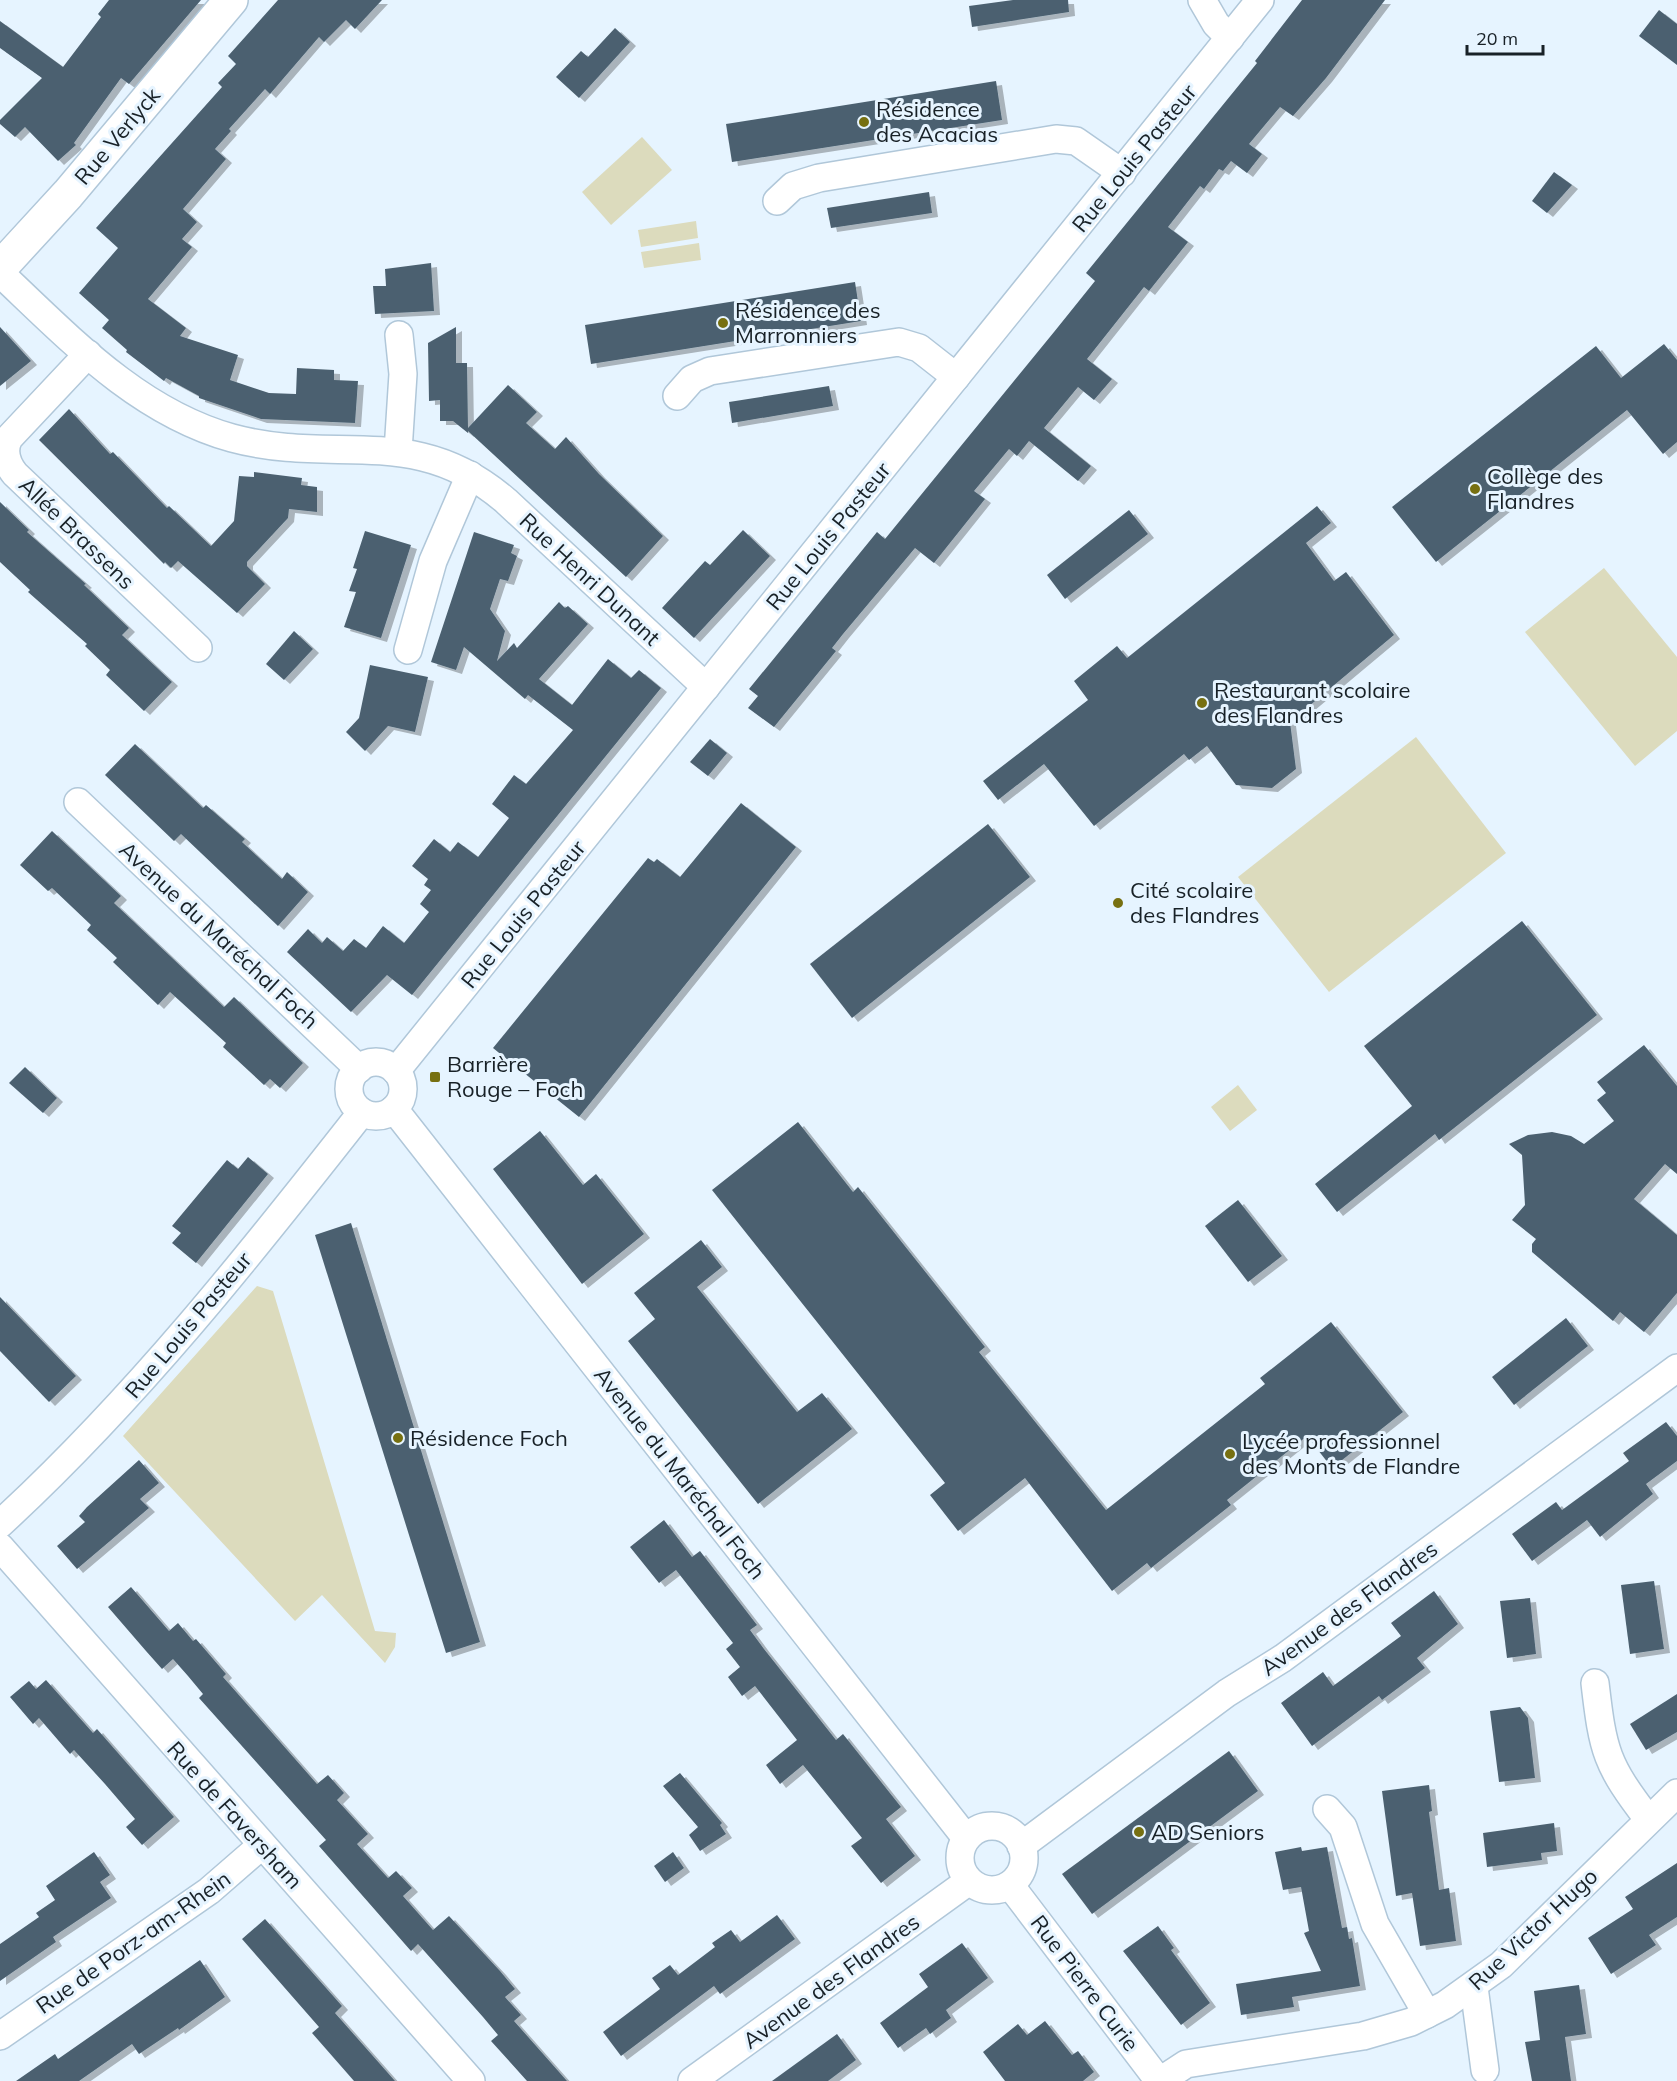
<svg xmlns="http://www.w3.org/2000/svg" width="1677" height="2081" font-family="Mulish,sans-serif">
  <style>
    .green { fill: #dcdbbd }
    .building { fill: #4c6170; filter: url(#shadow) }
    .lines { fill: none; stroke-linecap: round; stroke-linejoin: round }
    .street-casing { stroke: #b0c7d9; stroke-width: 30 }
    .secondary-casing { stroke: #b0c7d9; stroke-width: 36 }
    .street { stroke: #fff; stroke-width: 27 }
    .secondary { stroke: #fff; stroke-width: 33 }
    .poi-dot { fill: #777011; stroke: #e6f4ff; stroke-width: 2 }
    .labels { text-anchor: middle; stroke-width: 6; stroke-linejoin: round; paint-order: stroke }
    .poi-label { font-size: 22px; fill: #182127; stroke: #e6f4ff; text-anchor: start }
    .street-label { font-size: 22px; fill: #182127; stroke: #e6f4ff }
  </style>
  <defs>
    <filter id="shadow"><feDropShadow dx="6" dy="4" stdDeviation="0" flood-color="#0004"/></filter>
  </defs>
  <rect width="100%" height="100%" fill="#e6f4ff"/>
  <g class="green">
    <path d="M642,137L672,170L611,225L582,192Z"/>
    <path d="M696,221L698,238L641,247L638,230Z"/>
    <path d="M699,243L701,260L644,268L641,252Z"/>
    <path d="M1604,568L1677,657V731L1635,766L1525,632Z"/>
    <path d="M1416,737L1506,853L1329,992L1238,877Z"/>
    <path d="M1238,1085L1257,1110L1230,1131L1211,1107Z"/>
    <path d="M257,1286L273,1291L375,1631L396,1633L395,1647L385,1663L322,1595L295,1621L123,1436Z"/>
  </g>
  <g class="building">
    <path d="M109,0H201L129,84L121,78L74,143L76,145L58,161L25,127L15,137L0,124V120L42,78L0,48V21L63,67L101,17L98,14Z"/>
    <path d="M278,0H382L355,29L346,20L324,42L319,37L270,94L265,89L229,129L231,131L215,149L226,159L183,209L197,222L182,239L192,247L148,299L186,328L180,336L238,355L230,380L269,393L296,394L297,368L334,370V380L358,381L355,423L261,419L199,398V396L166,378L164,381L126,352L127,350L102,328L109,320L79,293L118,248L96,228L222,87L218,83L236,64L228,56Z"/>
    <path d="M1013,0H1068L1069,12L972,27L969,6Z"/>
    <path d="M1302,0H1385L1326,78L1293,116L1280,107L1249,144L1262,154L1247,173L1231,161L1223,171L1219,169L1204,189L1200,186L1168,227L1188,242L1149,291L1144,287L1087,359L1112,379L1094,400L1078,387L1044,428L1091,466L1078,481L1029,441L1017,456L1009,449L974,491L985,499L934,563L915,548L843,634L832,648L836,651L774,727L748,708L758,696L749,689L877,532L885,539L1054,332L1095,281L1086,273L1257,63L1255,61Z"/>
    <path d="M1659,10L1677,24V65L1639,36Z"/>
    <path d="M615,28L630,42L579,98L556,77L581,51L588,57Z"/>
    <path d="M996,81L1002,120L732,162L726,124Z"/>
    <path d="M1554,172L1572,185L1547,213L1532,201Z"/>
    <path d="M929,192L932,213L831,228L827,208Z"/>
    <path d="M431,263L434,311L375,314L373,286H386L385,269Z"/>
    <path d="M855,282L861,321L591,364L585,325Z"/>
    <path d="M0,327L31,361L0,386Z"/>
    <path d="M456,327V363H467L468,428L508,385L537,412L526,423L555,449L566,437L599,474L663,536L626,577L468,431V433L453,421H440V400L429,401L428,343Z"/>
    <path d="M1664,344L1677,360V442L1663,454L1627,410L1436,562L1392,507L1596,346L1621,378Z"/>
    <path d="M829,386L833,406L732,423L729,402Z"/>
    <path d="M69,409L110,454L113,452L167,508L169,506L211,546L234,521L239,476L254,477V472L302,478L301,485L317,487V512L289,509L288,518L247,562V566L265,584L237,613L178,561L171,568L165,562L164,564L39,440Z"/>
    <path d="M0,502L29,530L27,532L86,584L84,585L129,628L122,635L172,682L144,711L106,675L110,670L85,646L87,644L28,592L30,590L0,562Z"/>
    <path d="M1317,506L1331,523L1306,543L1334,581L1346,572L1394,635L1290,722L1296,769L1272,788L1236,785L1207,746L1189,760L1184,754L1094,826L1044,764L998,800L983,781L1088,700L1074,681L1117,646L1127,658Z"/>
    <path d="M1129,510L1148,534L1065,599L1047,575Z"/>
    <path d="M743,530L770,556L694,638L662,608L705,561L710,565Z"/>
    <path d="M365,531L411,545L381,638L344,627L356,592L349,591L357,569L353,568Z"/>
    <path d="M474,532L514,545L511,553L517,556L508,581L500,579L490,609L505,631L497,661L514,643L517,648L559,602L565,608L568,606L588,624L539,679L572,705L608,659L631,678L639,670L661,688L412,995L387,975L351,1012L287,952L308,929L322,943L327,937L343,951L354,939L366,948L383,926L404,943L429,912L420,904L431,890L424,885L428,879L412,866L434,839L450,852L458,842L478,857L509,818L492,804L514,775L526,784L573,730L528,695L525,699L464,647L456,670L431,662Z"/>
    <path d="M294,631L313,649L284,680L266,664Z"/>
    <path d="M370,665L428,677L415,732L388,726L365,751L346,732L359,718Z"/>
    <path d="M710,739L727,753L708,776L690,762Z"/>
    <path d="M135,744L203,808L206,805L245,839L242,842L282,879L287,872L308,892L278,926L181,834L174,841L105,775Z"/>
    <path d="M741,803L796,847L579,1117L493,1048L648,858L654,862L657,859L680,877Z"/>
    <path d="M988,824L1030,877L852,1018L810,964Z"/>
    <path d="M52,831L121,896L114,903L224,1007L234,997L303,1063L280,1088L270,1079L264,1085L223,1047L226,1043L170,992L158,1005L113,962L117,958L87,930L91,925L52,888L48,891L20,865Z"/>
    <path d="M1522,921L1597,1015L1439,1140L1435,1134L1337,1212L1315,1184L1412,1106L1364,1046Z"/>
    <path d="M1644,1045L1677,1086V1174L1665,1164L1634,1199L1677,1235V1293L1644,1332L1620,1312L1613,1321L1532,1252V1244L1536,1239L1512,1220L1525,1205L1522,1155L1509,1144L1528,1135L1552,1132L1571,1136L1584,1144L1614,1121L1597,1100L1606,1093L1597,1082Z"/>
    <path d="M25,1067L57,1098L43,1113L9,1083Z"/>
    <path d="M798,1122L853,1192L858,1187L985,1347L979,1352L1106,1510L1265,1384L1260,1378L1331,1322L1403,1412L1332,1468L1307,1436L1227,1500L1231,1505L1151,1568L1147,1563L1112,1591L1025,1478L958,1531L930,1495L945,1483L712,1190Z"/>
    <path d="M540,1131L583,1185L596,1174L644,1234L582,1284L493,1169Z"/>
    <path d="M248,1157L268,1174L196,1263L172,1243L181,1233L172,1226L227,1160L238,1169Z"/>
    <path d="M1238,1200L1282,1256L1248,1282L1205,1226Z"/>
    <path d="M351,1223L480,1642L446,1653L315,1235Z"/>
    <path d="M701,1240L722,1267L697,1287L797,1412L822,1393L852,1429L758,1504L628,1341L655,1319L634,1293Z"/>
    <path d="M0,1297L76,1376L49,1402L0,1351Z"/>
    <path d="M1566,1318L1588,1346L1514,1405L1492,1377Z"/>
    <path d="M1666,1422L1677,1436V1461L1646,1484L1653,1494L1600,1537L1587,1520L1532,1561L1512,1534L1556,1502L1562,1510L1629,1461L1623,1453Z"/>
    <path d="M139,1460L159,1483L140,1499L149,1508L77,1569L57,1546L85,1522L79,1516L87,1507Z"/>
    <path d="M664,1520L692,1557L700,1551L757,1625L750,1630L764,1649L836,1740L843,1734L901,1807L886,1819L915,1856L881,1883L851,1846L862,1838L803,1765L780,1784L766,1765L797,1740L755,1686L742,1696L728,1677L740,1667L726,1649L733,1643L676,1570L659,1583L630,1547Z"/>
    <path d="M1654,1581L1664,1649L1630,1654L1621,1585Z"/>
    <path d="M131,1587L169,1631L178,1623L193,1641L196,1639L226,1674L223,1677L317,1784L328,1775L344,1793L337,1800L368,1834L357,1844L388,1878L396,1871L412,1888L403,1896L433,1930L449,1916L500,1971L515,1989L505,1997L521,2015L514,2021L567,2081H527L491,2041L498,2035L483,2017L418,1944L411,1951L319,1846L326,1840L199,1698L203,1694L188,1676L173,1659L162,1669L146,1651L108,1607Z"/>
    <path d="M1434,1591L1458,1624L1417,1658L1425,1668L1382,1700L1379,1696L1312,1746L1281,1703L1323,1672L1333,1686L1401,1636L1391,1623Z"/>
    <path d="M1530,1598L1536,1654L1507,1658L1500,1601Z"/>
    <path d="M46,1680L93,1733L97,1729L174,1817L142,1845L126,1827L135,1819L105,1784L74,1750L70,1754L39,1718L33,1724L10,1697L29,1681L36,1689Z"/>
    <path d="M1677,1694V1732L1646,1750L1630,1724Z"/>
    <path d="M1520,1707L1528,1718L1535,1778L1499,1782L1490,1711Z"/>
    <path d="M1229,1751L1258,1791L1092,1914L1062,1874Z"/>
    <path d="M680,1773L722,1823L720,1825L726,1834L700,1851L689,1835L698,1827L663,1786Z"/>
    <path d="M1429,1785L1432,1811L1429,1812L1439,1890L1449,1888L1456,1941L1420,1946L1412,1893L1396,1896L1382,1791Z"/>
    <path d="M1554,1823L1557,1851L1541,1853L1542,1860L1487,1867L1483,1833Z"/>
    <path d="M1301,1847L1302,1851L1327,1847L1342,1928L1347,1927L1349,1939L1352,1938L1360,1986L1292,1997L1294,2007L1241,2015L1236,1984L1321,1971L1304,1933L1309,1931L1301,1887L1283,1890L1275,1852Z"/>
    <path d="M94,1852L110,1875L100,1882L111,1898L53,1937L56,1942L0,1981V1944L39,1917L36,1913L55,1900L46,1886Z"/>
    <path d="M673,1852L684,1868L665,1882L654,1866Z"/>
    <path d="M1677,1863V1917L1649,1935L1656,1945L1611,1974L1588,1938L1633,1909L1625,1897Z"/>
    <path d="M777,1915L795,1939L720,1994L714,1986L621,2056L603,2032L660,1989L652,1978L670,1965L678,1975L715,1947L712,1943L731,1930L740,1942Z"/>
    <path d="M265,1919L342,2006L335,2013L395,2081H354L312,2033L319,2027L242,1939Z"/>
    <path d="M1158,1926L1174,1948L1171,1950L1210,2003L1181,2025L1123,1951Z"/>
    <path d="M962,1943L988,1978L946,2010L951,2018L930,2034L926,2028L898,2048L880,2023L928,1987L919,1974Z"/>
    <path d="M200,1960L225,1997L179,2030L178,2028L139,2054L132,2044L79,2081H16L55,2054L58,2059Z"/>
    <path d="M1579,1985L1586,2034L1565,2037L1571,2081H1532L1525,2042L1540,2040L1534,1991Z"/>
    <path d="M1045,2021L1072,2055L1078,2051L1094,2072L1083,2081H1005L983,2052L1018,2024L1027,2035Z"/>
    <path d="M837,2034L856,2060L828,2081H772Z"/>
  </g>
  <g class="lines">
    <defs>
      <g id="street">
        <path d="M1202,0L1216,24L1230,38"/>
        <path d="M777,201L793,186L819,178L1056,139L1076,141L1122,173"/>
        <path d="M0,273C69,338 138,412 232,438C335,466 415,422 506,501L706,687"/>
        <path d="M88,354L9,438C2,451 7,464 15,474L198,648"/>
        <path d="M677,396L692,379L710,371L899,342L919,348L956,377"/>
        <path d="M398,451L403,374L399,335"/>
        <path d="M408,650L433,561L470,475"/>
        <path d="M78,802L359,1069"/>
        <circle cx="376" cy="1089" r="27"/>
        <path d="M396,1071L1260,0"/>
        <path d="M394,1109L966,1838"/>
        <path d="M0,1524C135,1400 249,1256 362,1112"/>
        <path d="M0,1547L471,2081"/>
        <path d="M1595,1683C1603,1752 1606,1764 1648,1819"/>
        <path d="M1327,1809L1343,1827L1375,1924L1427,2014"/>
        <circle cx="992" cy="1858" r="32"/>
        <path d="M1021,1846L1227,1693L1283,1658L1677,1368"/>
        <path d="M1010,1885L1159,2081"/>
        <path d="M1474,1987L1485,2070"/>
        <path d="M0,2036L209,1891L262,1845"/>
        <path d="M692,2081L969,1881"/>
        <path d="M1160,2081L1186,2064L1363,2036L1411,2022L1445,2005L1501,1965L1677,1793"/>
      </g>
      <path id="secondary" d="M0,268L68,194L231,0"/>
    </defs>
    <use href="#street" class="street-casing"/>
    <use href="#secondary" class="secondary-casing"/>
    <use href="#street" class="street"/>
    <use href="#secondary" class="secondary"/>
  </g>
  <g class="poi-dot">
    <circle cx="864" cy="122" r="6"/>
    <circle cx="723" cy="323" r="6"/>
    <circle cx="1475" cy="489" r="6"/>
    <circle cx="1202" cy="703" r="6"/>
    <circle cx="1118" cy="903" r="6"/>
    <rect x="429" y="1071" width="12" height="12" rx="3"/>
    <circle cx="398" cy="1438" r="6"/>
    <circle cx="1230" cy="1454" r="6"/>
    <circle cx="1139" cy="1832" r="6"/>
  </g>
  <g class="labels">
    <g class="poi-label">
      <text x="876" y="117">Résidence<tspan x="876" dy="25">des Acacias</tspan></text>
      <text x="735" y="318">Résidence des<tspan x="735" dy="25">Marronniers</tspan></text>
      <text x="1487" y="484">Collège des<tspan x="1487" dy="25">Flandres</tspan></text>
      <text x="1214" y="698">Restaurant scolaire<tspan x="1214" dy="25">des Flandres</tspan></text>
      <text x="1130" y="898">Cité scolaire<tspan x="1130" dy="25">des Flandres</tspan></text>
      <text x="447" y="1072">Barrière<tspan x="447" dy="25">Rouge – Foch</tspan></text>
      <text x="410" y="1446">Résidence Foch</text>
      <text x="1242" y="1449">Lycée professionnel<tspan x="1242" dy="25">des Monts de Flandre</tspan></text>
      <text x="1151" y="1840">AD Seniors</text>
    </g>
    <g class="street-label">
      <text transform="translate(117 136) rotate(-50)" y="8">Rue Verlyck</text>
      <text transform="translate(1134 158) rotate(-51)" y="8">Rue Louis Pasteur</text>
      <text transform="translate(77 533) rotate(44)" y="8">Allée Brassens</text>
      <text transform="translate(828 536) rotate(-51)" y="8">Rue Louis Pasteur</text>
      <text transform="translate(590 579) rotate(43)" y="8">Rue Henri Dunant</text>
      <text transform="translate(523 914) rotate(-51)" y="8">Rue Louis Pasteur</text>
      <text transform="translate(219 935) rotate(43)" y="8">Avenue du Maréchal Foch</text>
      <text transform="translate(188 1325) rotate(-50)" y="8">Rue Louis Pasteur</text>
      <text transform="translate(680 1473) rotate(52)" y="8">Avenue du Maréchal Foch</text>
      <text transform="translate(1349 1608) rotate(-36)" y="8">Avenue des Flandres</text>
      <text transform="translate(235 1815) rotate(48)" y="8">Rue de Faversham</text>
      <text transform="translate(1533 1929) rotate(-43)" y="8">Rue Victor Hugo</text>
      <text transform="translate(133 1942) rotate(-35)" y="8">Rue de Porz-am-Rhein</text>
      <text transform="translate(831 1981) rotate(-36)" y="8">Avenue des Flandres</text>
      <text transform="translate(1085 1983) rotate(53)" y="8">Rue Pierre Curie</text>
    </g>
  </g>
  <path d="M1467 45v9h76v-9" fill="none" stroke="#182127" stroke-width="3"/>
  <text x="1476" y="45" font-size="18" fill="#182127" stroke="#e6f4ff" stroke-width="4.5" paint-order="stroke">20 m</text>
</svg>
